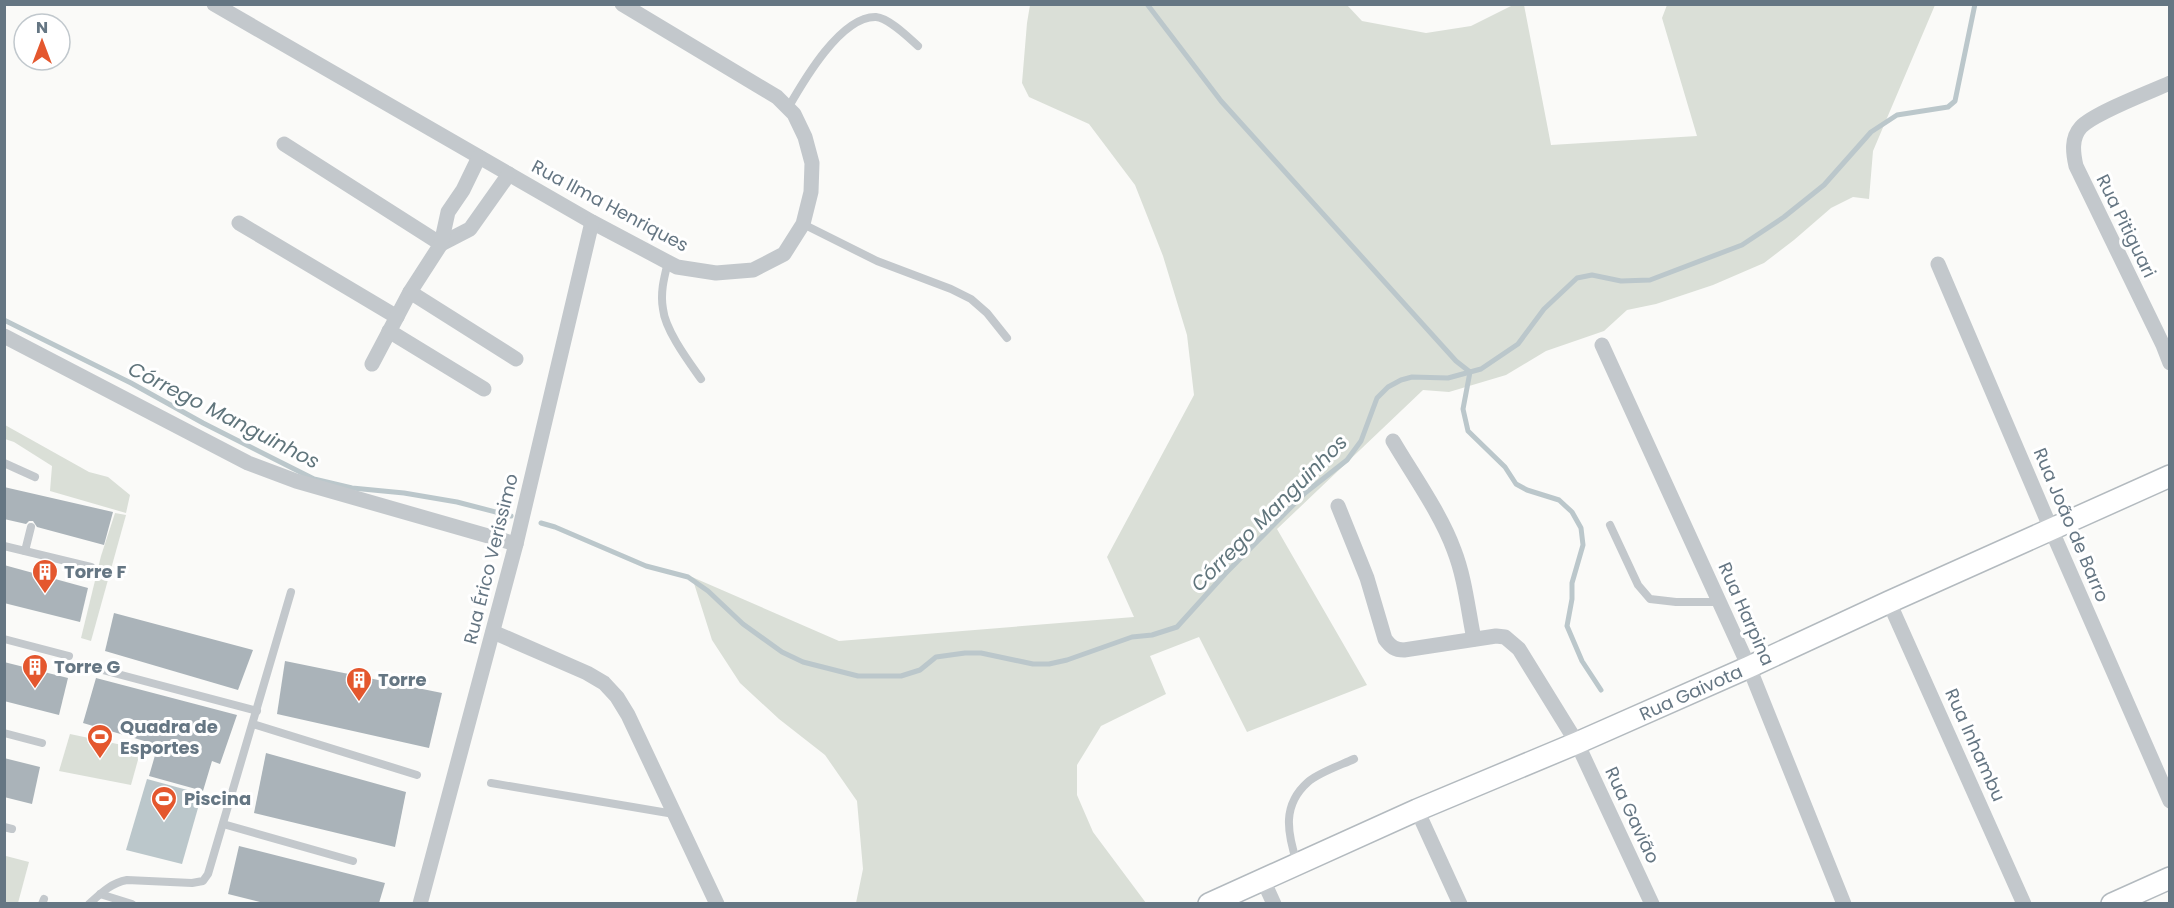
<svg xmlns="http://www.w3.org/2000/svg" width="2174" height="908" font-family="Poppins,sans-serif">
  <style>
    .green { fill: #dadfd7 }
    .water { fill: #bbc7cb }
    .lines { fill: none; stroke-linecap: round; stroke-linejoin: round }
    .stream { stroke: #bbc7cb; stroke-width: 5 }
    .building { fill: #aab3b9 }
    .secondary-casing { stroke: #b3babf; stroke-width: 24 }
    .lane { stroke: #c3c8cc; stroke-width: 8 }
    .street { stroke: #c3c8cc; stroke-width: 15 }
    .secondary { stroke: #fff; stroke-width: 21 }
    .labels { text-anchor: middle; stroke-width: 6; stroke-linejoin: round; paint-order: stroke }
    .street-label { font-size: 18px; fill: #657683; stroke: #fff }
    .poi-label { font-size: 18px; font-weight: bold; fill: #657683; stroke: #fff; text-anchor: start }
    .water-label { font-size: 20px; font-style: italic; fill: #60757c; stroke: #fff }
  </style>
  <rect width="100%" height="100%" fill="#fafaf8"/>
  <g class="green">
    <path d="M1030,5H1347L1362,21L1426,33L1471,26L1513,5H1524L1551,145L1697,136L1662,18L1667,5H1935L1873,151L1869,199L1853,197L1831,208L1794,240L1764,263L1713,285L1656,304L1627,310L1604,331L1546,351L1506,375L1449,392L1423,390L1277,529L1367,685L1247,732L1199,637L1150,656L1166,694L1101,726L1077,765V795L1093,832L1146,903H856L863,869L857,801L825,755L779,719L740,683L712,640L692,577L839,641L1134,617L1107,557L1194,395L1187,335L1163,256L1135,185L1089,124L1029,97L1022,83L1027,23Z"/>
    <path d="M5,425L89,472L108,477L130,495L126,513L50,491L52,466L14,442L5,439Z"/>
    <path d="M115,513L126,515L91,641L81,638L101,556Z"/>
    <path d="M70,734L141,749L131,785L59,771Z"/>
    <path d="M6,856L29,862L18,903H5Z"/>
  </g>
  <path class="water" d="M147,779L202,794L182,864L126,850Z"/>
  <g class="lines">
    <g class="stream">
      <path d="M1147,4L1221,101L1456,361L1470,372"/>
      <path d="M4,320L131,383L203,423L314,479L352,488L404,493L457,502L511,516"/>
      <path d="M1470,372L1463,409L1468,431L1505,467L1516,484L1527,490L1559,500L1572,512L1581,528L1583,545L1572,583V599L1567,626L1582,661L1601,690"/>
      <path d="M541,523L555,527L646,566L688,577L708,591L743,624L782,652L803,662L858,676H901L920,670L936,657L965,653H981L1033,664H1049L1067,660L1132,637L1152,635L1177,627L1225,574L1305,493L1347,460L1361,441L1377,398L1388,387L1401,380L1412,377L1448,378L1481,369L1518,344L1544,309L1577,278L1592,275L1621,281L1650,280L1742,245L1784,217L1824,185L1871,132L1897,115L1948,107L1955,101L1975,4"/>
    </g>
  </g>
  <g class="building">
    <path d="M4,487L113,512L104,545L37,527L33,521H29L26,524L4,519Z"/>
    <path d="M4,565L88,588L80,622L4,603Z"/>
    <path d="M114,613L253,650L238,690L105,651Z"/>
    <path d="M285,661L442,693L429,748L277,714Z"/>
    <path d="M4,662L68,678L59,715L4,701Z"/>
    <path d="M96,678L237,715L220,764L212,761L203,791L149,776L158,745L83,723Z"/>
    <path d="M266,753L406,792L395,847L254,813Z"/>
    <path d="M4,758L40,767L32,804L4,797Z"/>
    <path d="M239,846L385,883L379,903H264L228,894Z"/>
  </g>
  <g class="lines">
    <defs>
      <g id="secondary">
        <path d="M1209,904L1417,810L1577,743L1749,667L1889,602L2170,476"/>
        <path d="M2112,904L2170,878"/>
      </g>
    </defs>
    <use href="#secondary" class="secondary-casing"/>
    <g class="lane">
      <path d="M788,108C804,80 841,16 876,17C889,18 909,38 918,46"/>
      <path d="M803,224L877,261L951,289L971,299L987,313L1007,338"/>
      <path d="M668,262C664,278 660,293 663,309C665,330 689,362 701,379"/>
      <path d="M4,463L35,477"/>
      <path d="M1610,525L1638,585L1650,599L1676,602H1719"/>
      <path d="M4,546L91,567"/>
      <path d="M25,551L31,527"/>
      <path d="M4,639L69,656"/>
      <path d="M95,668L257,711"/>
      <path d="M253,724L417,775"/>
      <path d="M4,733L42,743"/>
      <path d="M491,783L674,814"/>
      <path d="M223,824L353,861"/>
      <path d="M4,827L12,829"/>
      <path d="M1297,863C1287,832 1282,805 1308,782C1318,773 1341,765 1354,759"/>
      <path d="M100,894L132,904"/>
      <path d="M42,904L44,899"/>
      <path d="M89,904C101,893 111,883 127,880L192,883L203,881L208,874L291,592"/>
    </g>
    <g class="street">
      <path d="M214,4L592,222L677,267L716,273L753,270L784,254L803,224L811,192L812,163L805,137L794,114L777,97L622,4"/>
      <path d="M2170,83C2150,92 2094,113 2081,127C2071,138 2073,153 2076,166L2163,345L2170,363"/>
      <path d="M284,144L441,244"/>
      <path d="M239,223L397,317"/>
      <path d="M441,244L470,229L509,174"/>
      <path d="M1938,264L2051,529L2170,801"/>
      <path d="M410,292L516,359"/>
      <path d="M389,331L484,389"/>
      <path d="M4,336L248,463L296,481L516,544"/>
      <path d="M1602,345L1749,667L1844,904"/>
      <path d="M372,364L410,292L441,244L448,212L463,190L479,157"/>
      <path d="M1393,441C1413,475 1441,514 1454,550C1465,578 1468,610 1474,639"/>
      <path d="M1338,506L1367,578L1385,639C1391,647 1395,650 1404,650L1496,636L1505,637L1519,649L1577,743L1652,904"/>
      <path d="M1889,602L2024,904"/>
      <path d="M493,632L587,673L604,683L617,697L628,715L717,904"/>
      <path d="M1417,810L1460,904"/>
      <path d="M1263,880L1274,904"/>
      <path d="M420,904L516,544L592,222"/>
    </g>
    <use href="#secondary" class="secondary"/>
  </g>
  <defs>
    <symbol id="building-pin" viewBox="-11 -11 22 30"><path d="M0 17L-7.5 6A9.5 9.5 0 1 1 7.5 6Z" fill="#e4572e" stroke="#fff"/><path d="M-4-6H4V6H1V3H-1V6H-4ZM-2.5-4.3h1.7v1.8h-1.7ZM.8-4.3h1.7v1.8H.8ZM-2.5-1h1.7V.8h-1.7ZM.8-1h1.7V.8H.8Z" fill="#fff"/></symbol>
    <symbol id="stadium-pin" viewBox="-11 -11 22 30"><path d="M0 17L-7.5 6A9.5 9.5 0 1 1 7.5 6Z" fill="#e4572e" stroke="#fff"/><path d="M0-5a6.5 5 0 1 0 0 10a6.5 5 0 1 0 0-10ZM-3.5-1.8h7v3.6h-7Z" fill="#fff"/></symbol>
  </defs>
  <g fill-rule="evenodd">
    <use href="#building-pin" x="30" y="557" width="30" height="40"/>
    <use href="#building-pin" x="20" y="652" width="30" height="40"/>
    <use href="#building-pin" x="344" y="665" width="30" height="40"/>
    <use href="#stadium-pin" x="85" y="722" width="30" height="40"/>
    <use href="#stadium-pin" x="149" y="784" width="30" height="40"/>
  </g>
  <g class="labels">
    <g class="street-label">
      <text transform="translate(610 206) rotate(28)" y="6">Rua Ilma Henriques</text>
      <text transform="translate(2126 226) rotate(64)" y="6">Rua Pitiguari</text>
      <text transform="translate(2071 525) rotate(67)" y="6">Rua João de Barro</text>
      <text transform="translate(491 559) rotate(-76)" y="6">Rua Érico Verissimo</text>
      <text transform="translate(1746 614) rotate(66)" y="6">Rua Harpina</text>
      <text transform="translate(1691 693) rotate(-24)" y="6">Rua Gaivota</text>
      <text transform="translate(1975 745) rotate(66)" y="6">Rua Inhambu</text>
      <text transform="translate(1632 815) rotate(65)" y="6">Rua Gavião</text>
    </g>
    <g class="poi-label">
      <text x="64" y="578">Torre F</text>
      <text x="54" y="673">Torre G</text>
      <text x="378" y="686">Torre</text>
      <text x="120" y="733">Quadra de<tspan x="120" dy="21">Esportes</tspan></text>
      <text x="184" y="805">Piscina</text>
    </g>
    <g class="water-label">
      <text transform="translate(224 415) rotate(27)" y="7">Córrego Manguinhos</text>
      <text transform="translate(1269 513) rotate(-45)" y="7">Córrego Manguinhos</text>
    </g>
  </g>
  <rect width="2174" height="908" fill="none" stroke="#657683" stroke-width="12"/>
  <g transform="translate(42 42)"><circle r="28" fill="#ffffff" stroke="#c1c8cd" stroke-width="1.5"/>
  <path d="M0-4.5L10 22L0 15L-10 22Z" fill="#e4572e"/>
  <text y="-9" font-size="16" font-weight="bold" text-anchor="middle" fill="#657683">N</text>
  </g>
</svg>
